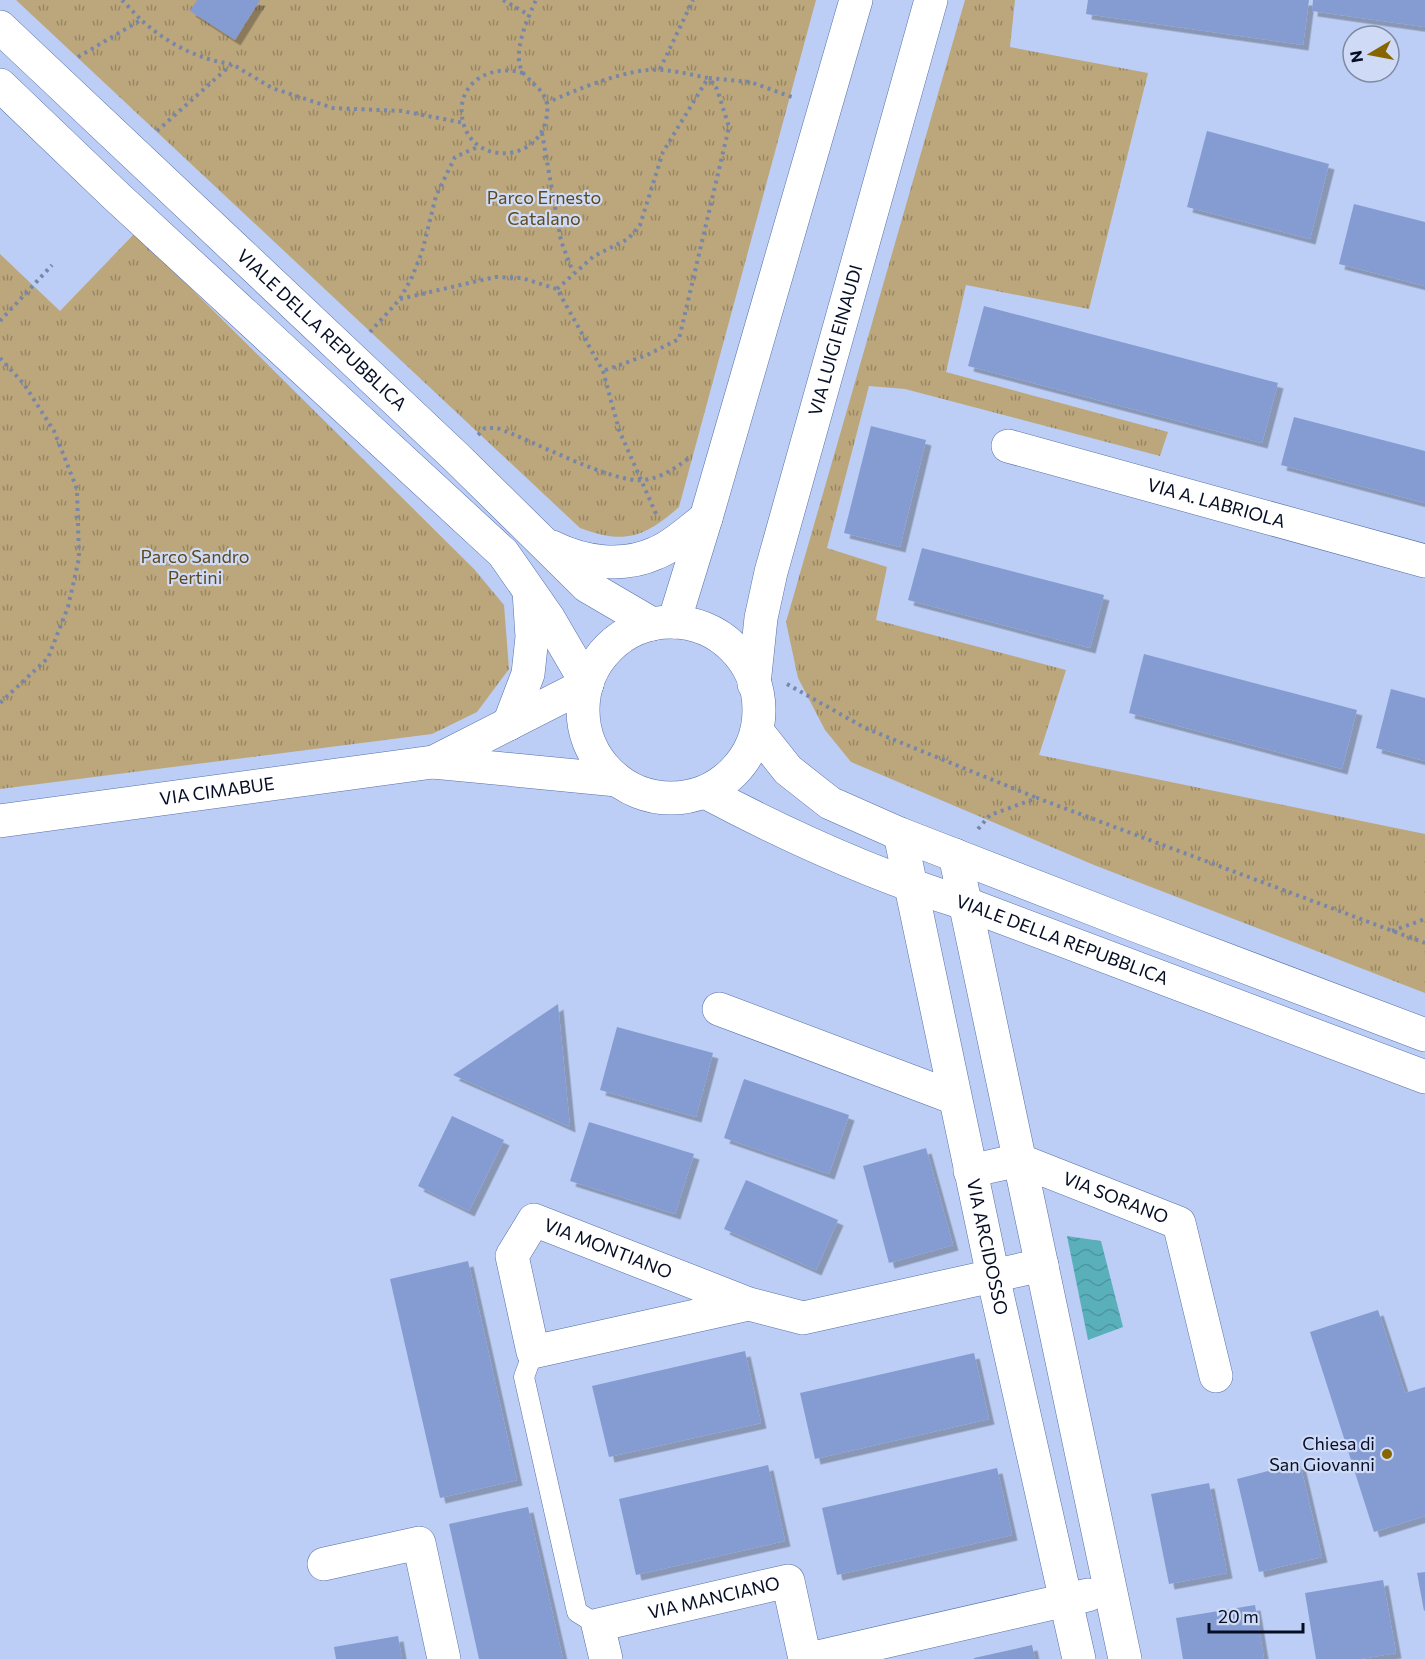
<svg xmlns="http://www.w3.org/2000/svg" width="1425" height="1659" font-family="Commissioner,sans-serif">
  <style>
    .grass { fill: url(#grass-tufts) }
    .water { fill: url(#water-waves) }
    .building { fill: #849cd2; filter: url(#shadow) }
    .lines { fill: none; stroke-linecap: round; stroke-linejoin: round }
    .service-casing { stroke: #566fa9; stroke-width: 21 }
    .minor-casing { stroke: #566fa9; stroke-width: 34 }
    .secondary-casing { stroke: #566fa9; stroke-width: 34 }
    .path { stroke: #7887a8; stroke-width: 4; stroke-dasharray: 3 4.5; stroke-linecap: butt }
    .service { stroke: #fff; stroke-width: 20 }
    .minor { stroke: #fff; stroke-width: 33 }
    .secondary { stroke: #fff; stroke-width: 33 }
    .poi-dot { fill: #876500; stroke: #cfdbf6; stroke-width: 2 }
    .labels { text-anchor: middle; stroke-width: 4.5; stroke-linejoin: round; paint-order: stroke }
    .park-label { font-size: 18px; fill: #5d491b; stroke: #cfdbf6 }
    .street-label { font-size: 18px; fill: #060e25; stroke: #cfdbf6 }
    .poi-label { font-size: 18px; fill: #060e25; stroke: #cfdbf6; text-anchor: end }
  </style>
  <defs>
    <pattern id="grass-tufts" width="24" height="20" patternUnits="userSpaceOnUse" patternTransform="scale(1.5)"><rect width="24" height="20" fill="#bca77c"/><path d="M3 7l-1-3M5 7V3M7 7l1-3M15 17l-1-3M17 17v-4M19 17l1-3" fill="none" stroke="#978665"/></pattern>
    <pattern id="water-waves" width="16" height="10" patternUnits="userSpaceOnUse" patternTransform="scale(1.5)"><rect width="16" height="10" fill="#59b0bb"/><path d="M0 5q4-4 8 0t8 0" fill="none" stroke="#4c96a1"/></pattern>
    <filter id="shadow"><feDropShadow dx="5.5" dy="5.5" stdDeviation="0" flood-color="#0004"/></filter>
  </defs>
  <rect width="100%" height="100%" fill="#bccef5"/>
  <g class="grass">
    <path d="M16,0H816L679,507C645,537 624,545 580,528Z"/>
    <path d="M965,0H1015L1010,47L1148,73L1089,309L966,285L946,372L1168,432L1160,456L905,389L869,386L827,548L887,567L876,620L1066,670L1039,755L1425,834V993L1094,865L851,762L825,730L798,678L786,622Z"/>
    <path d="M135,233L474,569L504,605L509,669L477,712L432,734L0,789V254L60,311Z"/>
  </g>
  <path class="water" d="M1067,1236L1101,1241L1123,1327L1088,1340Z"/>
  <g class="building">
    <path d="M197,0H260L235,40L190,11Z"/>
    <path d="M1088,0H1309L1303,45L1086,14Z"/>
    <path d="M1313,0H1425V27L1312,11Z"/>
    <path d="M1207,131L1329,164L1310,239L1187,207Z"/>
    <path d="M1354,204L1425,222V286L1339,264Z"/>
    <path d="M984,306L1278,383L1262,443L968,366Z"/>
    <path d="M1294,417L1425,451V503L1281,465Z"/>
    <path d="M871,426L926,440L900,547L844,533Z"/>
    <path d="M922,548L1104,595L1090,648L908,600Z"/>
    <path d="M1144,654L1357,710L1342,769L1129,713Z"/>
    <path d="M1391,689L1425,698V761L1376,748Z"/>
    <path d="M558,1004L570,1127L453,1075Z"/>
    <path d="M617,1027L713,1053L696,1117L600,1090Z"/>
    <path d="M744,1079L849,1115L829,1174L724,1138Z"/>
    <path d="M452,1116L504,1140L469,1211L418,1186Z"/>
    <path d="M589,1122L694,1154L675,1214L570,1181Z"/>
    <path d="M926,1148L953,1245L889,1263L863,1166Z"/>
    <path d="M746,1180L838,1220L816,1270L724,1229Z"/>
    <path d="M468,1261L517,1480L440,1498L390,1279Z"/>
    <path d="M1378,1310L1405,1393L1425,1387V1516L1374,1532L1310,1332Z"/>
    <path d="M745,1351L761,1423L609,1457L592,1386Z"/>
    <path d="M974,1353L989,1419L815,1459L800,1393Z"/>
    <path d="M1300,1463L1322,1557L1259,1572L1237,1479Z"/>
    <path d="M768,1465L785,1541L636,1575L619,1499Z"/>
    <path d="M997,1468L1012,1535L837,1575L822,1508Z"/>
    <path d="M1209,1483L1227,1573L1169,1584L1151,1494Z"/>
    <path d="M528,1507L563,1659H479L449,1524Z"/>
    <path d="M1425,1572V1610L1424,1611L1417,1573Z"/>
    <path d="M1383,1580L1396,1653L1360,1659H1316L1305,1593Z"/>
    <path d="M1255,1605L1264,1659H1183L1176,1618Z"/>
    <path d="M398,1636L402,1659H336L334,1647Z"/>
    <path d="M1032,1645L1035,1659H974V1658Z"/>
  </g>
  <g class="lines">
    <defs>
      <path id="service" d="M533,1352L524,1377L577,1612L598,1625"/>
      <g id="minor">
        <path id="s1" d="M0,27L456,457L587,586L652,624"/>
        <path d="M0,85L116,196L503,553L549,619L587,684"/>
        <path id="s2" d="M1008,446L1425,561"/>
        <path d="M552,547C584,563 623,568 656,553C674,546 691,529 706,518"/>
        <path d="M674,622L706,518L856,0"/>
        <path id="s3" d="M754,684L761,618L771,572L931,0"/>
        <path d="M509,724L528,674L532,637L529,591"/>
        <path id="s4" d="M900,834L993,1276L1079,1659"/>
        <path d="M955,855L1125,1659"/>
        <path d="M719,1009L955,1098"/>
        <path id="s5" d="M970,1171L1019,1160L1179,1223L1216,1376"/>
        <path id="s6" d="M749,1304L533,1352L512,1256L534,1220L749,1304L803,1318L1042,1265"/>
        <path d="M324,1564L419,1543L444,1659"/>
        <path id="s7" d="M606,1659L598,1625L788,1581L805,1659"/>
        <path d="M809,1659L1088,1595"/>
      </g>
      <g id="secondary">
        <circle cx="671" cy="710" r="88"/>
        <path d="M757,731L788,770L830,803L900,834L1132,924L1425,1035"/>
        <path d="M434,762L587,684"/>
        <path id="s8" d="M705,792C788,836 874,875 964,903L1425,1077"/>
        <path id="s9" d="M0,821L433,762L617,780"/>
      </g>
    </defs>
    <use href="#service" class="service-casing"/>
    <use href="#minor" class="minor-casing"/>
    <use href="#secondary" class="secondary-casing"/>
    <g class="path">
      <path d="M122,0L141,20"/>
      <path d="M503,0L529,15"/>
      <path d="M78,57L141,20C167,43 197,59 231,64"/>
      <path d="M660,69L693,0"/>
      <path d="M523,73C490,63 454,84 463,122C474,166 537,162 546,120C552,94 537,89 524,74C510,57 528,17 536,0"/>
      <path d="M546,103C577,90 628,67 662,70C677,71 693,75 708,78L717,89L729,127L679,339L647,355L603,371"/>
      <path d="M157,131L232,64L272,88L333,108L402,111L464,123"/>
      <path d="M542,133L561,241L573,272"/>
      <path d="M557,289L594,256L628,239L640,225L663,152L708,78L750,82L795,98"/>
      <path d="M400,299L495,277L522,278L557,289L603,371L619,430L657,516"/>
      <path d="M0,321L52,265"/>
      <path d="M370,332L400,299L412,277L422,252L436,196L455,157L480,146"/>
      <path d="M0,358L24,384L54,431L77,489L79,558L68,607L48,658L0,703"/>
      <path d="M478,435L485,428H497C532,440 613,484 644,480C663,477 674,469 689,458"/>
      <path d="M787,684L865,728L1037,798"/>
      <path d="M978,829L990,815L1037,798L1425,943"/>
      <path d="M1392,931L1425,919"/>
    </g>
    <use href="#service" class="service"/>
    <use href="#minor" class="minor"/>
    <use href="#secondary" class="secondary"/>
  </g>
  <circle class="poi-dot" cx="1387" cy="1454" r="6"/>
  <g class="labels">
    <g class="park-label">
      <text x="544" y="204">Parco Ernesto<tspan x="544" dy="21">Catalano</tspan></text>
      <text x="195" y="563">Parco Sandro<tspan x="195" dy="21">Pertini</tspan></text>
    </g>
    <g class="street-label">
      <text dy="6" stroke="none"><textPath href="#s1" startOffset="442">VIALE DELLA REPUBBLICA</textPath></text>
      <text dy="6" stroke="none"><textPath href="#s3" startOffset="354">VIA LUIGI EINAUDI</textPath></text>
      <text dy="6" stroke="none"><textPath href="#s2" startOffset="216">VIA A. LABRIOLA</textPath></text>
      <text dy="6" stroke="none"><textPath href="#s9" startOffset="219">VIA CIMABUE</textPath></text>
      <text dy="6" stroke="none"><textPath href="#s8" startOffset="387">VIALE DELLA REPUBBLICA</textPath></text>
      <text dy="6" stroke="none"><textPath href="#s5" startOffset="154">VIA SORANO</textPath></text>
      <text dy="6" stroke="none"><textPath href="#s4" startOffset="422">VIA ARCIDOSSO</textPath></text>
      <text dy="6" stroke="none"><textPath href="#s6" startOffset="441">VIA MONTIANO</textPath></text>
      <text dy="6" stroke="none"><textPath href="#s7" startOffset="154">VIA MANCIANO</textPath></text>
    </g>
    <g class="poi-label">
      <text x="1375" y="1450">Chiesa di<tspan x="1375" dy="21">San Giovanni</tspan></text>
    </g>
  </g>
  <g transform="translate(1371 54) rotate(260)"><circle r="28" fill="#cfdbf6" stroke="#7f89a2" stroke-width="1.5"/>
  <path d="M0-4.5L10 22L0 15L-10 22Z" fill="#876500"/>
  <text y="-9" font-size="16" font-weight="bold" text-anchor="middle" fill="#060e25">N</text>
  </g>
  <path d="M1209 1623v9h94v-9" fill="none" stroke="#060e25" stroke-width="3"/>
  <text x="1218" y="1623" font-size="18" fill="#060e25" stroke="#cfdbf6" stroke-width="4.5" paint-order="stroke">20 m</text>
</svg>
